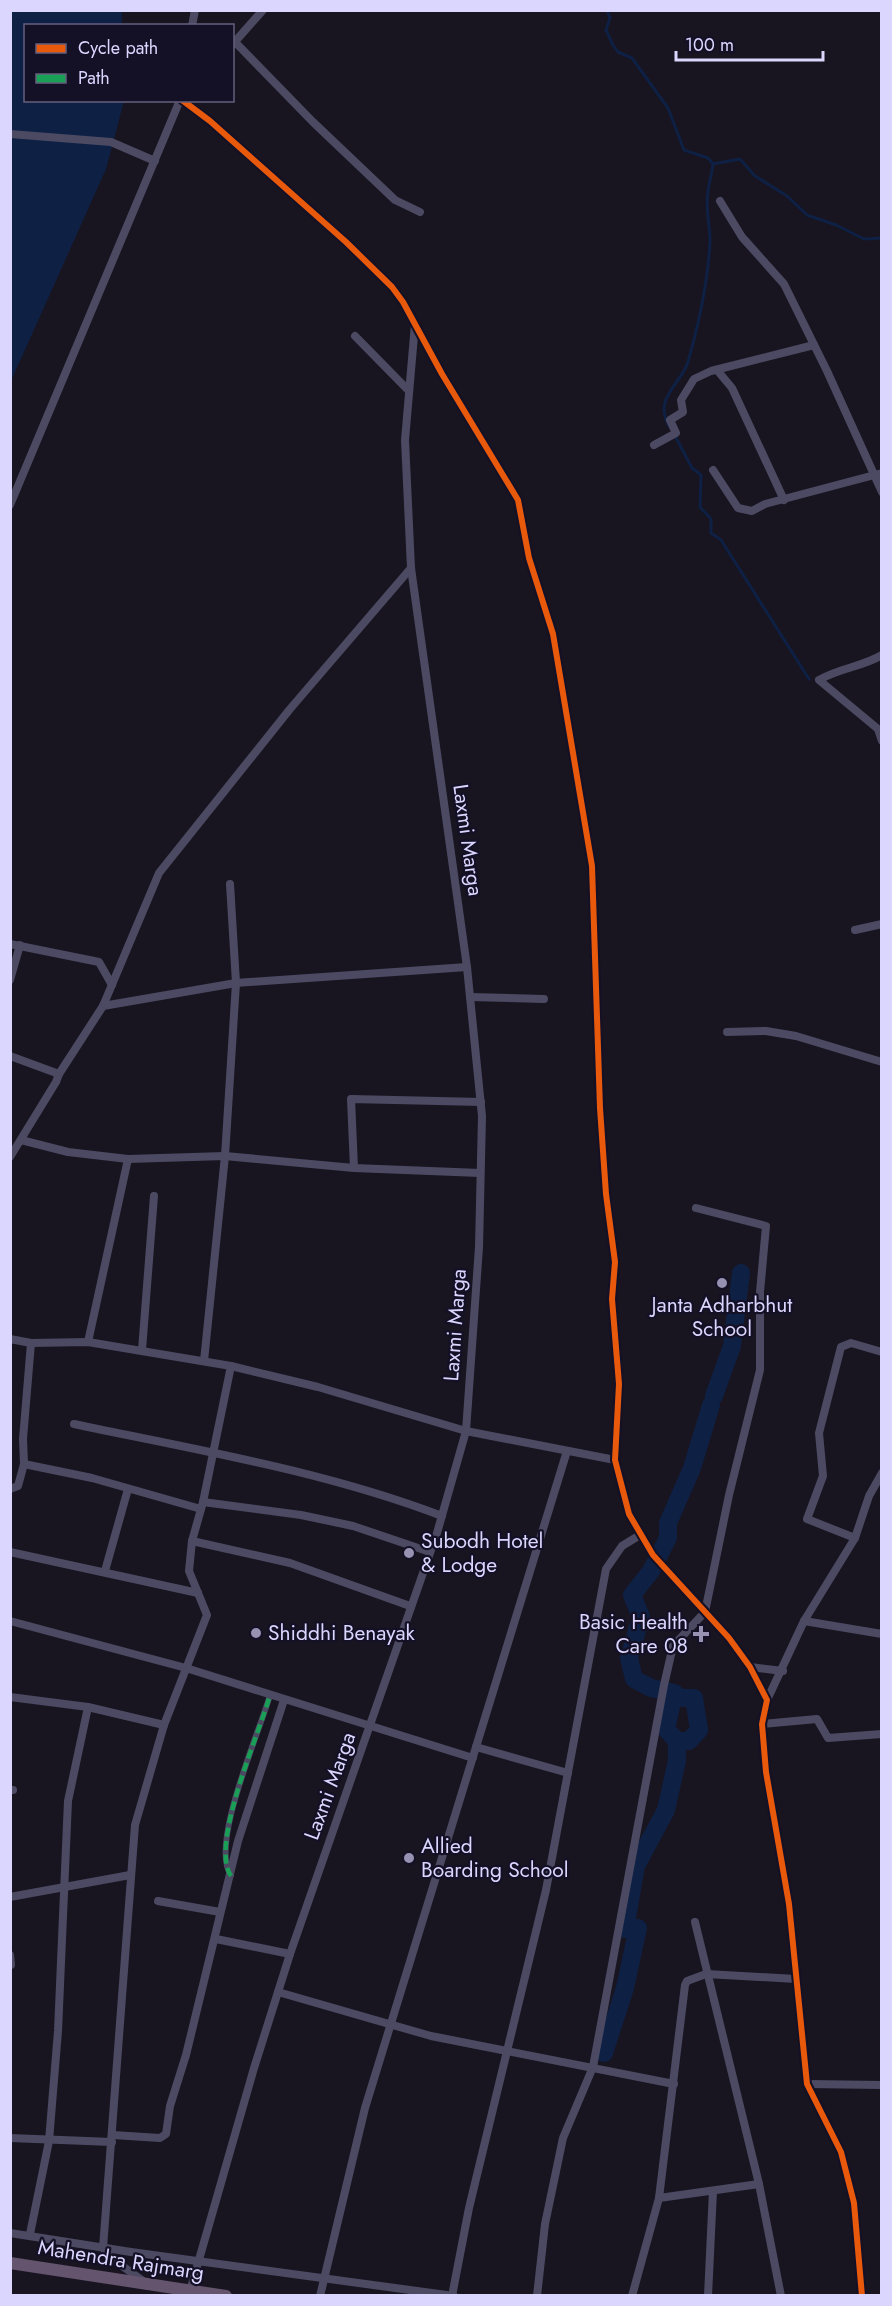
<svg xmlns="http://www.w3.org/2000/svg" width="892" height="2306" font-family="Jost,sans-serif">
  <style>
    .water { fill: #0e2044 }
    .lines { fill: none; stroke-linecap: round; stroke-linejoin: round }
    .stream { stroke: #0e2044; stroke-width: 3 }
    .river { stroke: #0e2044; stroke-width: 18 }
    .pedestrian { stroke: #4c4a62; stroke-width: 6 }
    .minor { stroke: #4c4a62; stroke-width: 8 }
    .trunk { stroke: #64546e; stroke-width: 12 }
    .quiet { stroke: #1a9f57; stroke-width: 4.5; stroke-dasharray: 9 4.5; stroke-linecap: butt }
    .cycleway-casing { stroke: #141026; stroke-width: 10 }
    .cycleway { stroke: #e8590c; stroke-width: 6 }
    .poi-dot { fill: #9792b1; stroke: #141026; stroke-width: 2 }
    .labels { text-anchor: middle; stroke-width: 4.5; stroke-linejoin: round; paint-order: stroke }
    .street-label { font-size: 21px; fill: #dbd6fe; stroke: #141026 }
    .poi-label { font-size: 21px; fill: #dbd6fe; stroke: #141026; text-anchor: start }
  </style>
  <rect width="100%" height="100%" fill="#181521"/>
  <path class="water" d="M11,11H122V25L26,26V100L124,101L106,169L11,381Z"/>
  <g class="lines">
    <g class="stream">
      <path d="M607,10L610,18L606,30L613,45L618,52L632,58L668,108L684,150L708,158L713,164L740,159L755,176L787,196L807,215L836,225L864,239L882,238"/>
      <path d="M670,428C652,398 680,386 688,362C699,323 708,283 710,241C710,224 705,208 708,191C709,182 712,174 713,164"/>
      <path d="M674,434L692,468L701,475L700,507L711,519V533L721,540L809,679"/>
    </g>
    <g class="river">
      <path d="M714,1396L732,1346L741,1273"/>
      <path d="M674,1693L680,1698H694L699,1730L689,1741H677"/>
      <path d="M604,2053L625,1988L638,1928L625,1929L636,1866L666,1810L677,1761V1741L666,1729L674,1693L651,1688L634,1679L629,1658L641,1617L632,1595L651,1571L668,1538V1523L692,1468L711,1405"/>
    </g>
    <path class="pedestrian" d="M231,1875C209,1845 260,1731 270,1695"/>
    <g class="minor">
      <path d="M192,26L195,10"/>
      <path d="M235,42L313,122L395,200L420,212"/>
      <path d="M232,45L263,10"/>
      <path d="M182,100L210,121L346,242L392,287L403,302L442,374L518,500L529,558L553,634L592,866L600,1108L606,1194L615,1262L612,1299L619,1384L615,1460L629,1514L653,1555L729,1638L750,1667L767,1700L762,1724L766,1772L789,1904L807,2084L841,2152L854,2203L862,2296"/>
      <path d="M10,134L111,142L155,161"/>
      <path d="M720,201L742,237L784,284L827,371L882,492"/>
      <path d="M355,336L409,391"/>
      <path d="M717,370L732,388L784,500"/>
      <path d="M654,445L676,433L670,420L683,412L681,400L694,379L711,371L814,345"/>
      <path d="M713,470L738,508L752,511L765,504L882,473"/>
      <path d="M10,505L180,100"/>
      <path d="M882,655C862,667 839,668 819,680L878,729L882,741"/>
      <path d="M855,930L882,924"/>
      <path d="M10,944L99,962L112,985"/>
      <path d="M10,980L20,945"/>
      <path d="M470,997L544,999"/>
      <path d="M103,1006L236,983L467,967"/>
      <path d="M727,1032L766,1031L796,1036L882,1062"/>
      <path d="M10,1056L59,1074"/>
      <path d="M21,1140L68,1152L128,1159L225,1156L354,1168"/>
      <path d="M10,1157L56,1082L59,1074L103,1006L159,873L290,709L411,568"/>
      <path d="M480,1173L354,1168L351,1099L481,1102"/>
      <path d="M10,1339L31,1343L88,1342L231,1366L318,1387L466,1431L615,1460"/>
      <path d="M88,1342L128,1159"/>
      <path d="M142,1350L154,1196"/>
      <path d="M204,1361L225,1156L236,983L230,884"/>
      <path d="M74,1424C197,1450 324,1471 442,1516"/>
      <path d="M24,1464L92,1478L201,1509"/>
      <path d="M10,1489L18,1486L24,1464L23,1439L31,1343"/>
      <path d="M203,1502L301,1515L353,1526L430,1552"/>
      <path d="M855,1538L807,1519L823,1476L819,1433L841,1347L851,1343L882,1352"/>
      <path d="M192,1541L290,1563L410,1606"/>
      <path d="M10,1552L198,1593"/>
      <path d="M105,1571L128,1489"/>
      <path d="M10,1621L186,1668L473,1758"/>
      <path d="M804,1621L882,1634"/>
      <path d="M750,1667L783,1671"/>
      <path d="M10,1697L88,1707L164,1725"/>
      <path d="M767,1700L804,1621L855,1538L869,1496L882,1473"/>
      <path d="M762,1724L817,1719L828,1738L882,1734"/>
      <path d="M476,1747L568,1773"/>
      <path d="M10,1790H13"/>
      <path d="M10,1897L130,1875"/>
      <path d="M158,1901L220,1912"/>
      <path d="M695,1922L759,2184L781,2296"/>
      <path d="M216,1939L290,1954"/>
      <path d="M10,1955L11,1965"/>
      <path d="M278,1992L431,2036L674,2084"/>
      <path d="M807,2084L882,2085"/>
      <path d="M113,2135L160,2138L166,2134L170,2106L186,2055L238,1841L284,1700"/>
      <path d="M10,2138L112,2142"/>
      <path d="M659,2198L759,2184"/>
      <path d="M10,2233L131,2252L454,2296"/>
      <path d="M30,2234L49,2141L58,2031L68,1801L88,1707"/>
      <path d="M143,2281L110,2257L103,2248L135,1825L164,1725L207,1615L189,1571L192,1541L203,1502L231,1366"/>
      <path d="M190,2291L254,2068L290,1954L437,1533L466,1431L479,1247L482,1116L467,967L411,568L405,440L415,324"/>
      <path d="M320,2296L365,2108L567,1451"/>
      <path d="M452,2296L469,2208L546,1890L606,1569L622,1546L640,1535"/>
      <path d="M537,2296L545,2224L563,2138L593,2067L664,1685L673,1646L705,1612L729,1495L760,1370V1292L766,1226L696,1208"/>
      <path d="M632,2296L659,2198L685,1985L687,1981L706,1974L796,1979"/>
      <path d="M708,2296L713,2191"/>
    </g>
    <path class="trunk" d="M10,2263L226,2296"/>
    <path class="quiet" d="M231,1876C209,1845 260,1732 270,1695"/>
    <defs>
      <path id="cycleway" d="M182,100L210,121L346,242L392,287L403,302L442,374L518,500L529,558L553,634L592,866L600,1108L606,1194L615,1262L612,1299L619,1384L615,1460L629,1514L653,1555L729,1638L750,1667L767,1700L762,1724L766,1772L789,1904L807,2084L841,2152L854,2203L862,2296"/>
    </defs>
    <use href="#cycleway" class="cycleway-casing"/>
    <use href="#cycleway" class="cycleway"/>
  </g>
  <g class="poi-dot">
    <circle cx="722" cy="1283" r="6"/>
    <circle cx="409" cy="1553" r="6"/>
    <circle cx="256" cy="1633" r="6"/>
    <path d="M698 1625h6v6h6v6h-6v6h-6v-6h-6v-6h6z"/>
    <circle cx="409" cy="1858" r="6"/>
  </g>
  <g class="labels">
    <g class="street-label">
      <text transform="translate(468 840) rotate(82)" y="7">Laxmi Marga</text>
      <text transform="translate(455 1325) rotate(-86)" y="7">Laxmi Marga</text>
      <text transform="translate(330 1786) rotate(-70)" y="7">Laxmi Marga</text>
      <text transform="translate(121 2260) rotate(9)" y="7">Mahendra Rajmarg</text>
    </g>
    <g class="poi-label">
      <text x="722" y="1312" text-anchor="middle">Janta Adharbhut<tspan x="722" dy="24">School</tspan></text>
      <text x="421" y="1548">Subodh Hotel<tspan x="421" dy="24">&amp; Lodge</tspan></text>
      <text x="688" y="1629" text-anchor="end">Basic Health<tspan x="688" dy="24">Care 08</tspan></text>
      <text x="268" y="1640">Shiddhi Benayak</text>
      <text x="421" y="1853">Allied<tspan x="421" dy="24">Boarding School</tspan></text>
    </g>
  </g>
  <rect width="892" height="2306" fill="none" stroke="#dbd6fe" stroke-width="24"/>
  <rect x="24" y="24" width="210" height="78" fill="#141026" stroke="#645f7c" stroke-width="1.5"/>
  <rect x="36" y="44" width="30" height="9" fill="#e8590c" stroke="#645f7c" stroke-width="1.5"/>
  <text x="78" y="54" font-size="18" fill="#dbd6fe">Cycle path</text>
  <rect x="36" y="74" width="30" height="9" fill="#1a9f57" stroke="#645f7c" stroke-width="1.5"/>
  <text x="78" y="84" font-size="18" fill="#dbd6fe">Path</text>
  <path d="M676 51v9h147v-9" fill="none" stroke="#dbd6fe" stroke-width="3"/>
  <text x="685" y="51" font-size="18" fill="#dbd6fe" stroke="#141026" stroke-width="4.5" paint-order="stroke">100 m</text>
</svg>
